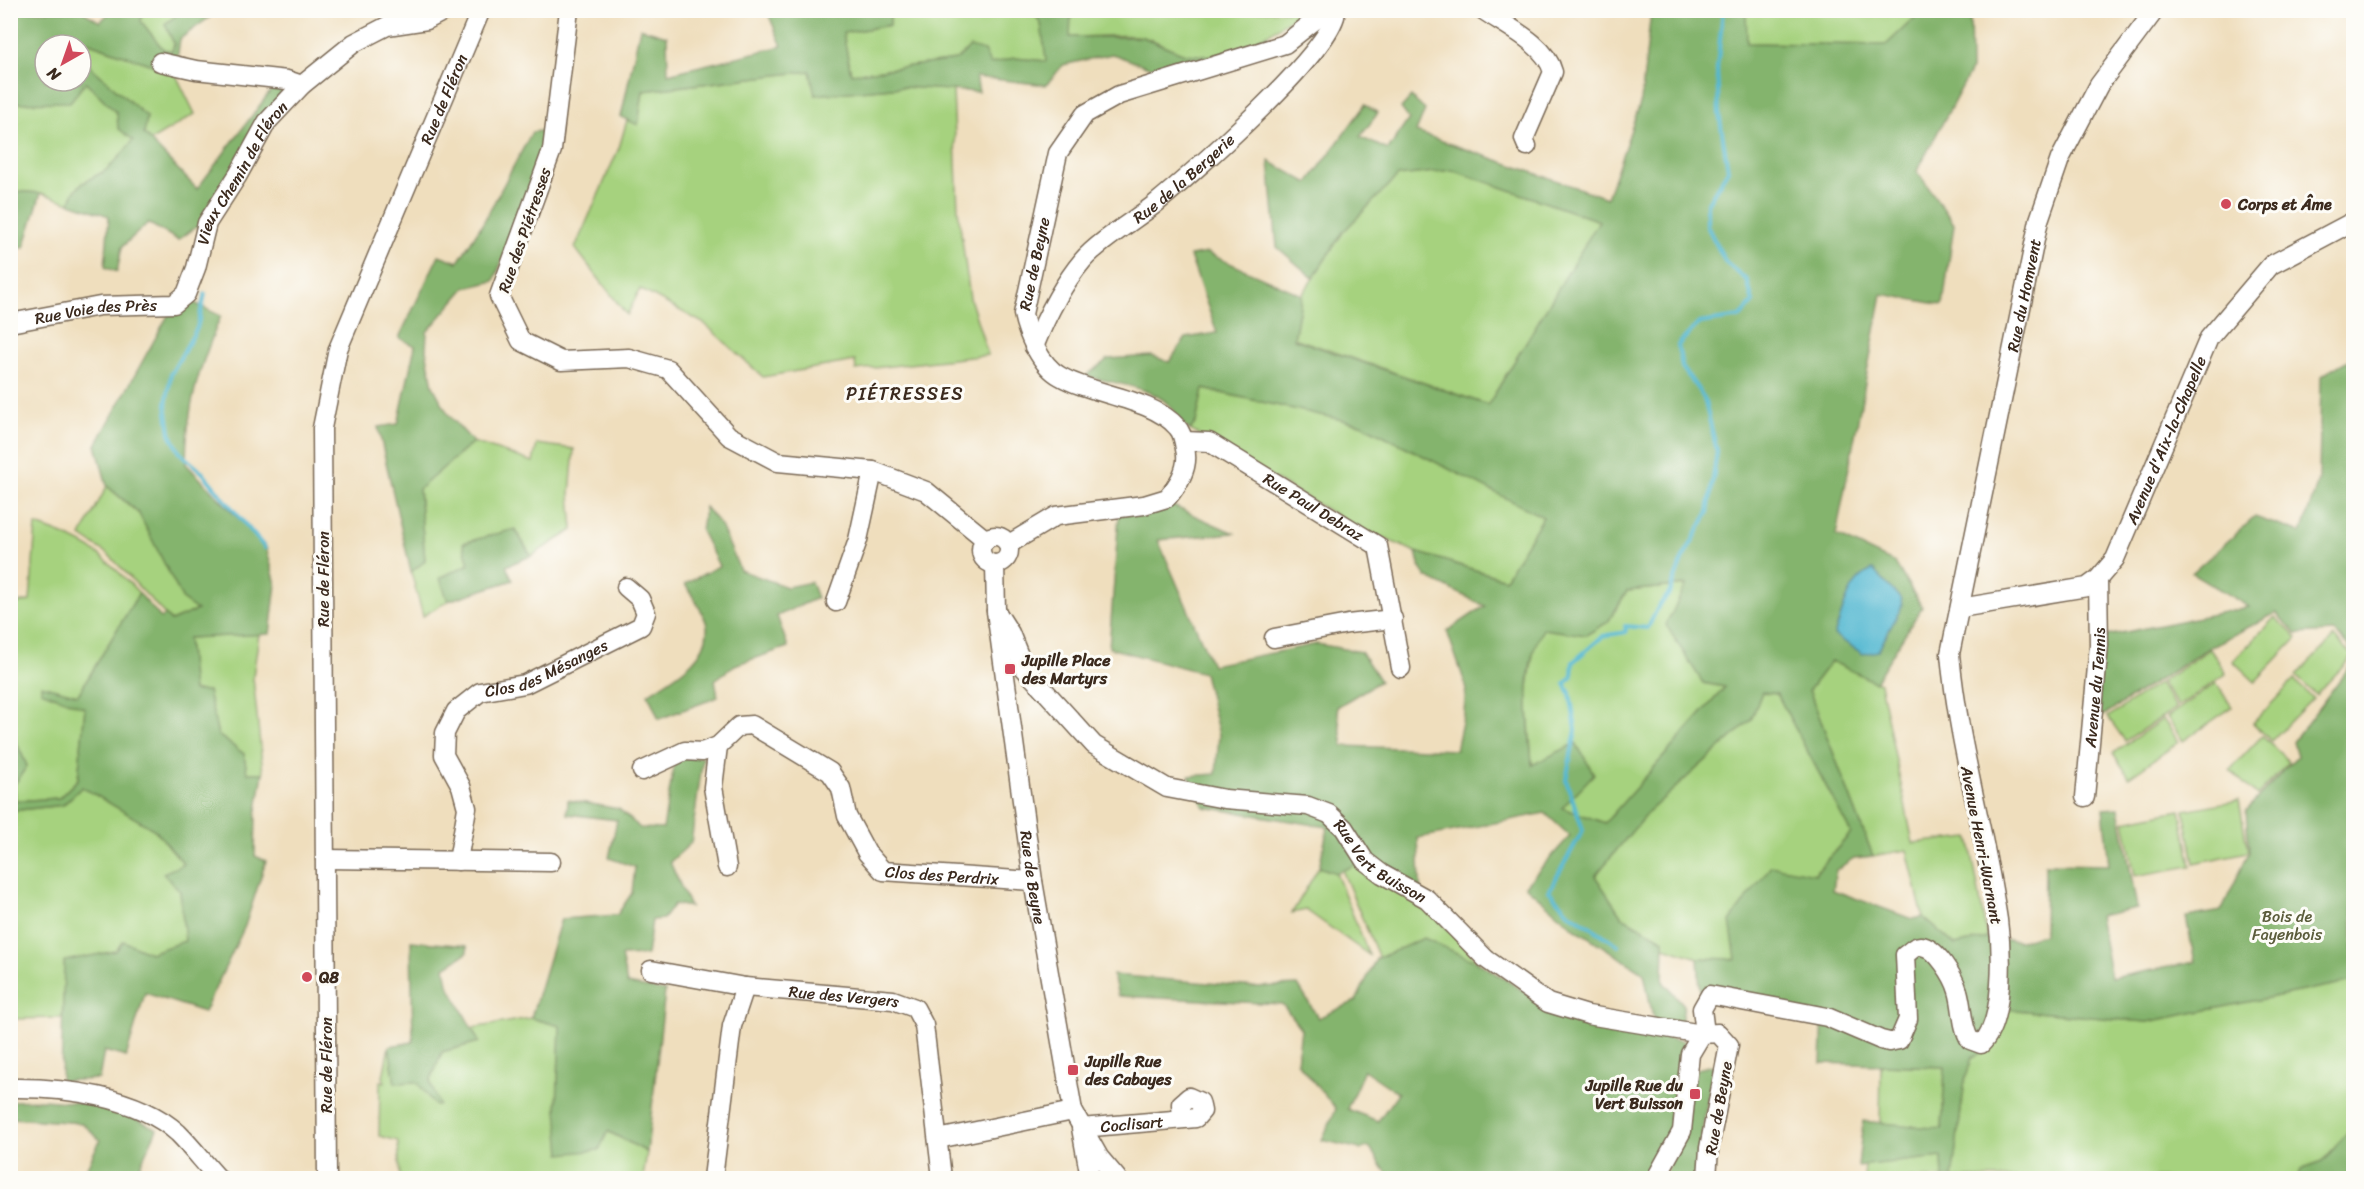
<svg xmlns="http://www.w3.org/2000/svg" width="2364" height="1189" font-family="Sriracha,sans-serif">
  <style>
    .green { fill: #a6d27e; stroke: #707e4e; stroke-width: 1.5 }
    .forest { fill: #84b46d; stroke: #606f46; stroke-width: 1.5; fill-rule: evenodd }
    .water { fill: #53b8d1; stroke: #477178; stroke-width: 1.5 }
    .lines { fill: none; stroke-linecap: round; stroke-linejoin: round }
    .stream { stroke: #53b8d1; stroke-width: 4 }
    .minor-casing { stroke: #7a6956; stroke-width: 21 }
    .minor { stroke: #fff; stroke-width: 18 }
    .poi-dot { fill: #d1495b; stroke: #fdfcf7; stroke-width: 2 }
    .labels { text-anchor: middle; stroke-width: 6; stroke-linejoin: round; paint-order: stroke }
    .street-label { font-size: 16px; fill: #3b2a1e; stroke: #fdfcf7 }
    .poi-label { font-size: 16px; font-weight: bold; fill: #3b2a1e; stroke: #fdfcf7; text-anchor: start }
    .park-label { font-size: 16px; fill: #5b5c3b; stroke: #fdfcf7 }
    .neighbourhood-label { font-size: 18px; letter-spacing: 1.5px; fill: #3b2a1e; stroke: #fdfcf7 }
  </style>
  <rect width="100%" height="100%" fill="#fdfcf7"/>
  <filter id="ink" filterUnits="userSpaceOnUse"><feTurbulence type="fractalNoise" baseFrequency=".0167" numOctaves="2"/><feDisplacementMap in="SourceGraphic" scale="12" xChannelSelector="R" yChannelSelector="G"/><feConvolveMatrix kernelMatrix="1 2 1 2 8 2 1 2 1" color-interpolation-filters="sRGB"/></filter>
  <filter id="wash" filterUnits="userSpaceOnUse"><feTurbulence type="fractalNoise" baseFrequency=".008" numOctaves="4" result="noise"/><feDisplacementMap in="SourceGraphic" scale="24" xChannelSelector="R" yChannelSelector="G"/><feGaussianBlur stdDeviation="1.35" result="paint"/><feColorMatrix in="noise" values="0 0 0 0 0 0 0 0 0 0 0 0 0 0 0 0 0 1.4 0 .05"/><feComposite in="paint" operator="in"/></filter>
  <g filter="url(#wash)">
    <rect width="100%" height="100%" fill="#efdebd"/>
    <g class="green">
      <path d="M143,11H182L165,24L174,44L172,51L163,49L140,21Z"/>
      <path d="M890,11H1032L1041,23L1047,61L1014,58L990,65L956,60L851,74L843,33L890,25Z"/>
      <path d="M1064,11H1302C1270,34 1228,64 1185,54C1171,50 1157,40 1143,37C1122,33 1091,38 1069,37L1071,15Z"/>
      <path d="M1746,11H1922L1886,45L1746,43Z"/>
      <path d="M86,42L175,73L195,114L150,141L144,134L147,117L81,58V48Z"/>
      <path d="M811,71L815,95L903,87L953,90L958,210L970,298L988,355L856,370L855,361L763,377L705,324L640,289L627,315L575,248L619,148L627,120L638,124L643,91Z"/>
      <path d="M86,82L117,113L134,140C125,150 114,166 103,172C88,180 74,184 70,203L41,193L11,191L10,103L33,102Z"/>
      <path d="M1452,170L1600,221L1488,405L1294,338L1302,295L1343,232L1398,176Z"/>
      <path d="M1203,389L1361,424L1544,517L1505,579L1416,552L1353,525L1190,430L1196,422Z"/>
      <path d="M473,442L533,462L537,444L574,449L570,494L573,530L531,556L515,529L463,543L470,564L440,578L448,601L423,616L411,572L425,561L419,489Z"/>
      <path d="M107,486L140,515L183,600L197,610L171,621L109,555L81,536Z"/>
      <path d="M36,525C89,543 101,552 139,593L78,695L42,686L85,708L78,779L59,798L15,801L14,785L27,766L11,730V604L30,601Z"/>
      <path d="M1687,585L1703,683L1725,687L1605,823L1561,808L1532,765L1527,694L1535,642L1543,629L1586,635L1608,622L1627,591Z"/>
      <path d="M2275,617L2297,638L2255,682L2233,661Z"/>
      <path d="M259,634L253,677L263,773H247L244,754L218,735L208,691H193L188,638Z"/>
      <path d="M2334,637L2353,656L2316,695L2296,676Z"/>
      <path d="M2210,649L2226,674L2178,706L2161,682Z"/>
      <path d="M1831,661L1880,683L1913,843L1969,837L1987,938L1955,945L1923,917L1907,850L1873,856L1809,690Z"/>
      <path d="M2294,680L2313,698L2271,741L2253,723Z"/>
      <path d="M2159,683L2176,708L2125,741L2108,717Z"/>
      <path d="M2216,683L2232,707L2183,741L2167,717Z"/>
      <path d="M1762,692L1777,694L1851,833L1736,960L1698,958L1664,947V940L1622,917L1595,876L1648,812L1751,720Z"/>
      <path d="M2163,719L2179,742L2129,777L2113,753Z"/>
      <path d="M2262,736L2289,762L2257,796L2230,770Z"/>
      <path d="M82,786L155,830L184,864L180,891L185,941L150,953L123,941L116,951L65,961L62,1018L11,1019V811L63,805Z"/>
      <path d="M2239,800L2248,852L2194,863L2184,810Z"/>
      <path d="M2180,810L2191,866L2135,876L2124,821Z"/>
      <path d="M1359,863L1421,901L1481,964L1424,938L1379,958L1342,870Z"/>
      <path d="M1319,867L1336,873L1369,955L1306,910L1292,913Z"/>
      <path d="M2353,981V1126L2322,1162L2302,1169L2297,1178H1952L1965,1080L1972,1057L1986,1051L2005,1009L2147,1022Z"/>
      <path d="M531,1018L560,1026L557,1110L607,1131L647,1152L643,1178H400L398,1141L379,1136L380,1081L385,1082L383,1077L389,1046L395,1083L417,1082L438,1105L430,1082L442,1052L479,1042L472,1028Z"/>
      <path d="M1881,1065L1945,1067L1942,1129L1880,1123Z"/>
      <path d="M1942,1157L1943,1178H1864L1865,1165Z"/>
    </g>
    <g class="forest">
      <path d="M11,11H82L100,22L111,11H143L141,21L163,49L172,51L174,44L165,24L182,11H218L180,39L175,73L87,42L81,48V45H45V81H81V58L147,117L144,134L197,189L275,85L283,90L199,225L178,240L148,223L122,247L117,272L105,267L109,216L70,203C74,184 89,180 103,172C114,166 126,149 133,140L118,128L117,113L86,82L70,102L11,103Z"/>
      <path d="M767,11H890V25L843,33L851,74L956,60L970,47L984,51L990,64L1014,58L1046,61L1041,23L1032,11H1064L1071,14L1070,37H1142L1185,54L1207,56L1237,49L1268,36L1267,47L1166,73L1112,54L1063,65L1046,85L976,77L979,92L903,87L815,95L810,71L643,91L638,125L621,117L640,28L667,36L668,74L782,46Z"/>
      <path d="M1651,11H1746L1747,43L1886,45L1922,11H1970L1971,70L1917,171L1954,224L1943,305L1882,294L1836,535L1895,563L1922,607L1875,682L1831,661L1809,690L1873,856L1854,858L1836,870L1833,890L1912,919L1923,917L1955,945L1987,938L2020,941L2044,934L2045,864L2109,865L2103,809L2119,808L2137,908L2099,916L2111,978L2195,962L2186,917L2221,911L2249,852L2246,811L2297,756L2293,742L2353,662V981L2147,1022L2005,1009C1998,1032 1997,1047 1972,1057L1965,1080L1952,1178H1943L1942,1157L1858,1166L1863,1121L1942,1129L1945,1067L1821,1063L1823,1015L1700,991L1698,958L1736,959L1730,921L1771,866L1815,874L1851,833L1777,694L1762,692L1751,720L1648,812L1595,876L1622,917L1664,940L1663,982L1684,1005L1680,1030L1654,1023L1644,973L1574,928L1525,886L1570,836L1545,813L1418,838L1421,901L1360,863L1336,873L1319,867L1328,827L1204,807L1189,776L1216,774L1219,735L1204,673L1109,648L1119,514L1153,513L1171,505L1234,533L1158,540L1212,665L1317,644L1361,652L1380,681L1337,707L1343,746L1456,750L1464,713L1466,686L1447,631L1485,606L1426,577L1420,568L1416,552L1505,579L1543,517L1361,424L1203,389L1196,422L1190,430C1179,423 1178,414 1169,405C1151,386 1110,383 1086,376L1108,359L1152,356L1169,362L1186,338L1217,333L1190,256L1207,253L1302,295L1294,339L1488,405L1599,221L1452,170L1398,176L1343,232L1313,278L1277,247L1269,161L1308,183L1365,105L1378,113L1360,137L1388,150L1409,119L1401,108L1411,97L1425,110L1416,132L1607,198L1641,101ZM1686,585L1666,625L1703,683L1725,687L1605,823L1562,808L1594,774L1576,743L1532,765C1529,721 1520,669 1543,629L1586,635L1608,622L1627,591Z"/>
      <path d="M549,130L538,170L494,281L465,288L427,332L426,350L433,386L448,414L473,442L419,489L425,561L411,572L378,427L398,424L415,346L399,338L439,255L458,262L483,223L532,132Z"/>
      <path d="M11,191L41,193L24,248L11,247Z"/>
      <path d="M188,300L221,316C199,368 186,407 186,464L266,547L276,584L270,634L188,638L193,691H208L218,735L244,754L247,773H263L256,816L255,856L266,861L245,926L204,1012L145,993L126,1057L104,1051L99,1079L61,1081L64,961L116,951L123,941L150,953L185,941L180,891L163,873L184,864L155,830L82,787L63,805L11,811V730L27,766L14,785L15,801L59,798L78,779L85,708L41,691V685L78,695L139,593L161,618L165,615L171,621L197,610L183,600L138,512L107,486L96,445L171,310Z"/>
      <path d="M2353,357V651L2335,632L2296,634L2276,613L2210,647L2093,722L2102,637L2249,607L2192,573L2255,517L2301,533L2319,479L2321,376Z"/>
      <path d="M705,507L721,526L740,570L787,587L811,582L817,598L777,616L788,647L735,665L715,680L718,697L659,719L648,694C672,678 710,659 707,626C705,613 692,596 685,584L719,566L701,531Z"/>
      <path d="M515,529L531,556L506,566L513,580L448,601L440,578L469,564L463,543Z"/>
      <path d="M703,757L691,843L670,862L690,907L674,904L663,919L652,920L647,955L621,956L627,984L665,991L647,1152L608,1131L599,1150L561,1154L557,1110L560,1026L531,1018L561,919L617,915L632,893L635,867L609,858L617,820L567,814L568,800L619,809L640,828L663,829L675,759Z"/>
      <path d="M1424,938L1481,964L1569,1020L1684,1041L1679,1128L1653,1178H1586L1574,1172L1570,1178H1498L1488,1175L1485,1178H1390L1369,1147L1360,1149L1322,1140L1336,1109L1297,1062L1301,1029L1282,1004L1118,996L1113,975L1256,987L1298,985L1318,1018L1356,1001L1376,959ZM1364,1070L1398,1093L1378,1121L1347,1109Z"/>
      <path d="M411,941L467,946V953L445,967L448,984L479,1042L442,1052L430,1082L439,1105L435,1106L417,1082L395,1083L389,1046L413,1042Z"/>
      <path d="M1713,1065L1695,1178H1665L1697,1069Z"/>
      <path d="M43,1100L109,1105L157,1129L134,1178H82L100,1140L82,1123L11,1118L10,1101Z"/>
      <path d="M2353,1126V1178H2297L2302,1169L2322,1162Z"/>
    </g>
    <path class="water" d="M1873,570L1901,599L1902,606L1878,651L1863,654L1834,635C1843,613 1848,578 1873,570Z"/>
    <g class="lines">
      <g class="stream">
        <path d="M205,294L197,328L171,374L166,405L170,433L180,453L202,472L265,548"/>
        <path d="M1618,945L1568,912L1549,891L1583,830L1566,780L1576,730L1570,693L1565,684L1572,676L1573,662L1603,636L1626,632L1625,626L1648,628L1658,607L1669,594L1682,560L1708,513L1717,451L1704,398L1682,367L1678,345L1699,323L1740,317L1753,302L1747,280L1726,263L1707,226V204L1728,170L1719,113L1717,69L1723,10"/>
      </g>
    </g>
  </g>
  <g filter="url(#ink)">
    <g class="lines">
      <defs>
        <g id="minor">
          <path d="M569,10L552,150L499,296L521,341L561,361L629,358L668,369L729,436L778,462L873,471L926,491L986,540"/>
          <path d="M1483,10C1506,26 1546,44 1553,72L1524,139L1527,146"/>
          <path d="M160,62L196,70L287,80L302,85"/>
          <path id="s1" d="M10,323L100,306L174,304L186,294L196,268L207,223L238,175L267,122L302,85L354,43L387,26L427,20L446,10"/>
          <path id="s2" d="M1034,347C1046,317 1062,285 1083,260C1099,241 1135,220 1155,204C1187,178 1339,46 1336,10"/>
          <path id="s3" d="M1184,441L1209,442L1378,546L1401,668"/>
          <circle cx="995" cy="550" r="14"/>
          <path id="s4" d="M1009,544L1056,516L1144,505L1167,498C1179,484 1190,467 1185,449C1184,442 1182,432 1177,427C1152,398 1092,395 1060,376C1041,366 1027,334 1023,314L1058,153L1085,114L1119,95L1285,44L1328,10"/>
          <path id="s5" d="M995,564L996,611L1033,881L1073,1111L1099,1157L1117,1178"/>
          <path d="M836,602L858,540L873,471"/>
          <path id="s6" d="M1960,608L2087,587L2098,579L2115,559L2209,338L2271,265L2354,221"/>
          <path id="s7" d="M996,611L1010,633L1024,668L1094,745L1167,788L1225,799L1308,806L1329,814L1344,828L1365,861L1382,874L1427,899L1486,959L1548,1003L1588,1015L1702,1034"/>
          <path d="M1274,638L1348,624L1393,619"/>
          <path d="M718,746L713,787L727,867"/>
          <path id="s8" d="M642,771L685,751L702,752L718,746L739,726L752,725L830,772L841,788L847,816L867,853L883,871L1033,881"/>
          <path id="s9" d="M2085,797L2099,645L2098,579"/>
          <path d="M325,859L551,862"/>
          <path id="s10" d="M458,861L467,808L461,786L444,755L445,733L456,711L480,692L525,684L641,626L646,613L640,599L626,587"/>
          <path id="s11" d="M651,970L745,987L893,1000L915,1008L924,1025L942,1178"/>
          <path id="s12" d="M1705,1033L1702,1009L1710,995L1827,1017L1881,1040L1889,1042L1899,1040L1908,1019L1905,955C1910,952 1915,945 1921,946C1936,947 1954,977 1958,991C1963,1007 1961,1026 1970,1040L1981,1044C2005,1022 2002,950 1998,920C1985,831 1958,744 1950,654L2039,220L2060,159L2099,85L2155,10"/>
          <path d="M10,1088C63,1087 137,1096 178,1133C192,1147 205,1164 218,1178"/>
          <path d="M938,1139L1073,1111"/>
          <path id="s13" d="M327,1178L322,428L338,349L481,10"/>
          <path d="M713,1178L732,1026L745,987"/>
          <path id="s14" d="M1090,1178L1081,1128L1196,1118L1202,1111L1200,1102L1189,1097L1181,1104L1182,1119"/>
          <path d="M1656,1178L1682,1131L1690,1054L1702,1034L1718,1033L1729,1045L1709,1148L1707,1178"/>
        </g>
      </defs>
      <use href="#minor" class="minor-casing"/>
      <use href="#minor" class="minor"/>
    </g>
  </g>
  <g class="poi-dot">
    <circle cx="2226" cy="204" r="6"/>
    <rect x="1004" y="663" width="12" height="12" rx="3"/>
    <circle cx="307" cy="977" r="6"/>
    <rect x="1067" y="1064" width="12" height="12" rx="3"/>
    <rect x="1689" y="1088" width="12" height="12" rx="3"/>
  </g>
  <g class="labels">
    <g class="street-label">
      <text dy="6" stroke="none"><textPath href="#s13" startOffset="1102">Rue de Fléron</textPath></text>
      <text dy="6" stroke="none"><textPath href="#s1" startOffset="316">Vieux Chemin de Fléron</textPath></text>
      <text dy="6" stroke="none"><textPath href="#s2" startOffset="230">Rue de la Bergerie</textPath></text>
      <text transform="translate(524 230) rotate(-71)" y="6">Rue des Piétresses</text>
      <text dy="6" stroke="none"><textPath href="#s4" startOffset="500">Rue de Beyne</textPath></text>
      <text dy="6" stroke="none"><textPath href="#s12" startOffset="1230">Rue du Homvent</textPath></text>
      <text dy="6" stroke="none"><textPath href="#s1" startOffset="87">Rue Voie des Près</textPath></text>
      <text dy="6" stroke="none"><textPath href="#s6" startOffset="298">Avenue d'Aix-la-Chapelle</textPath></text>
      <text dy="6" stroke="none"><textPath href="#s3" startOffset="148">Rue Paul Debraz</textPath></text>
      <text transform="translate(323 579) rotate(-90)" y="6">Rue de Fléron</text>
      <text dy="6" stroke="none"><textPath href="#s10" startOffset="260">Clos des Mésanges</textPath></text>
      <text dy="6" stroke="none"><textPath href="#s9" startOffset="110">Avenue du Tennis</textPath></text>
      <text transform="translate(1982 845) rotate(79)" y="6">Avenue Henri-Warnant</text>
      <text dy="6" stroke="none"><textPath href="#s7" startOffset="488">Rue Vert Buisson</textPath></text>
      <text dy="6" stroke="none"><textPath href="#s8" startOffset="388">Clos des Perdrix</textPath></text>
      <text dy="6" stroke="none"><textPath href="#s5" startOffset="316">Rue de Beyne</textPath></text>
      <text dy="6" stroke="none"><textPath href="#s11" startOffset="195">Rue des Vergers</textPath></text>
      <text transform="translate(326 1065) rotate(-90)" y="6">Rue de Fléron</text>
      <text transform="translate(1718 1108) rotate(-80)" y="6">Rue de Beyne</text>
      <text dy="6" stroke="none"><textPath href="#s14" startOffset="102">Coclisart</textPath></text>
    </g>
    <g class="poi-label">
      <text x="2238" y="210">Corps et Âme</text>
      <text x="1022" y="666">Jupille Place<tspan x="1022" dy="18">des Martyrs</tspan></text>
      <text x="319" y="983">Q8</text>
      <text x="1085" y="1067">Jupille Rue<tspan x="1085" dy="18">des Cabayes</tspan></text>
      <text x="1683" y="1091" text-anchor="end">Jupille Rue du<tspan x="1683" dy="18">Vert Buisson</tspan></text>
    </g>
    <g class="park-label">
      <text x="2287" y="922">Bois de<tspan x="2287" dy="18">Fayenbois</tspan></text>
    </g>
    <g class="neighbourhood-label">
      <text x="905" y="400">PIÉTRESSES</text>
    </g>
  </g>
  <rect width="2364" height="1189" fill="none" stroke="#fdfcf7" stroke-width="36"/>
  <g transform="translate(63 63) rotate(220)"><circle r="28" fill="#fdfcf7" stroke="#afa8a0" stroke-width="1.5"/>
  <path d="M0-4.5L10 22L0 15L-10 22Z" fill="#d1495b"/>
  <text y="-9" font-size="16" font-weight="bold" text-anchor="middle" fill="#3b2a1e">N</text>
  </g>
</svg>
